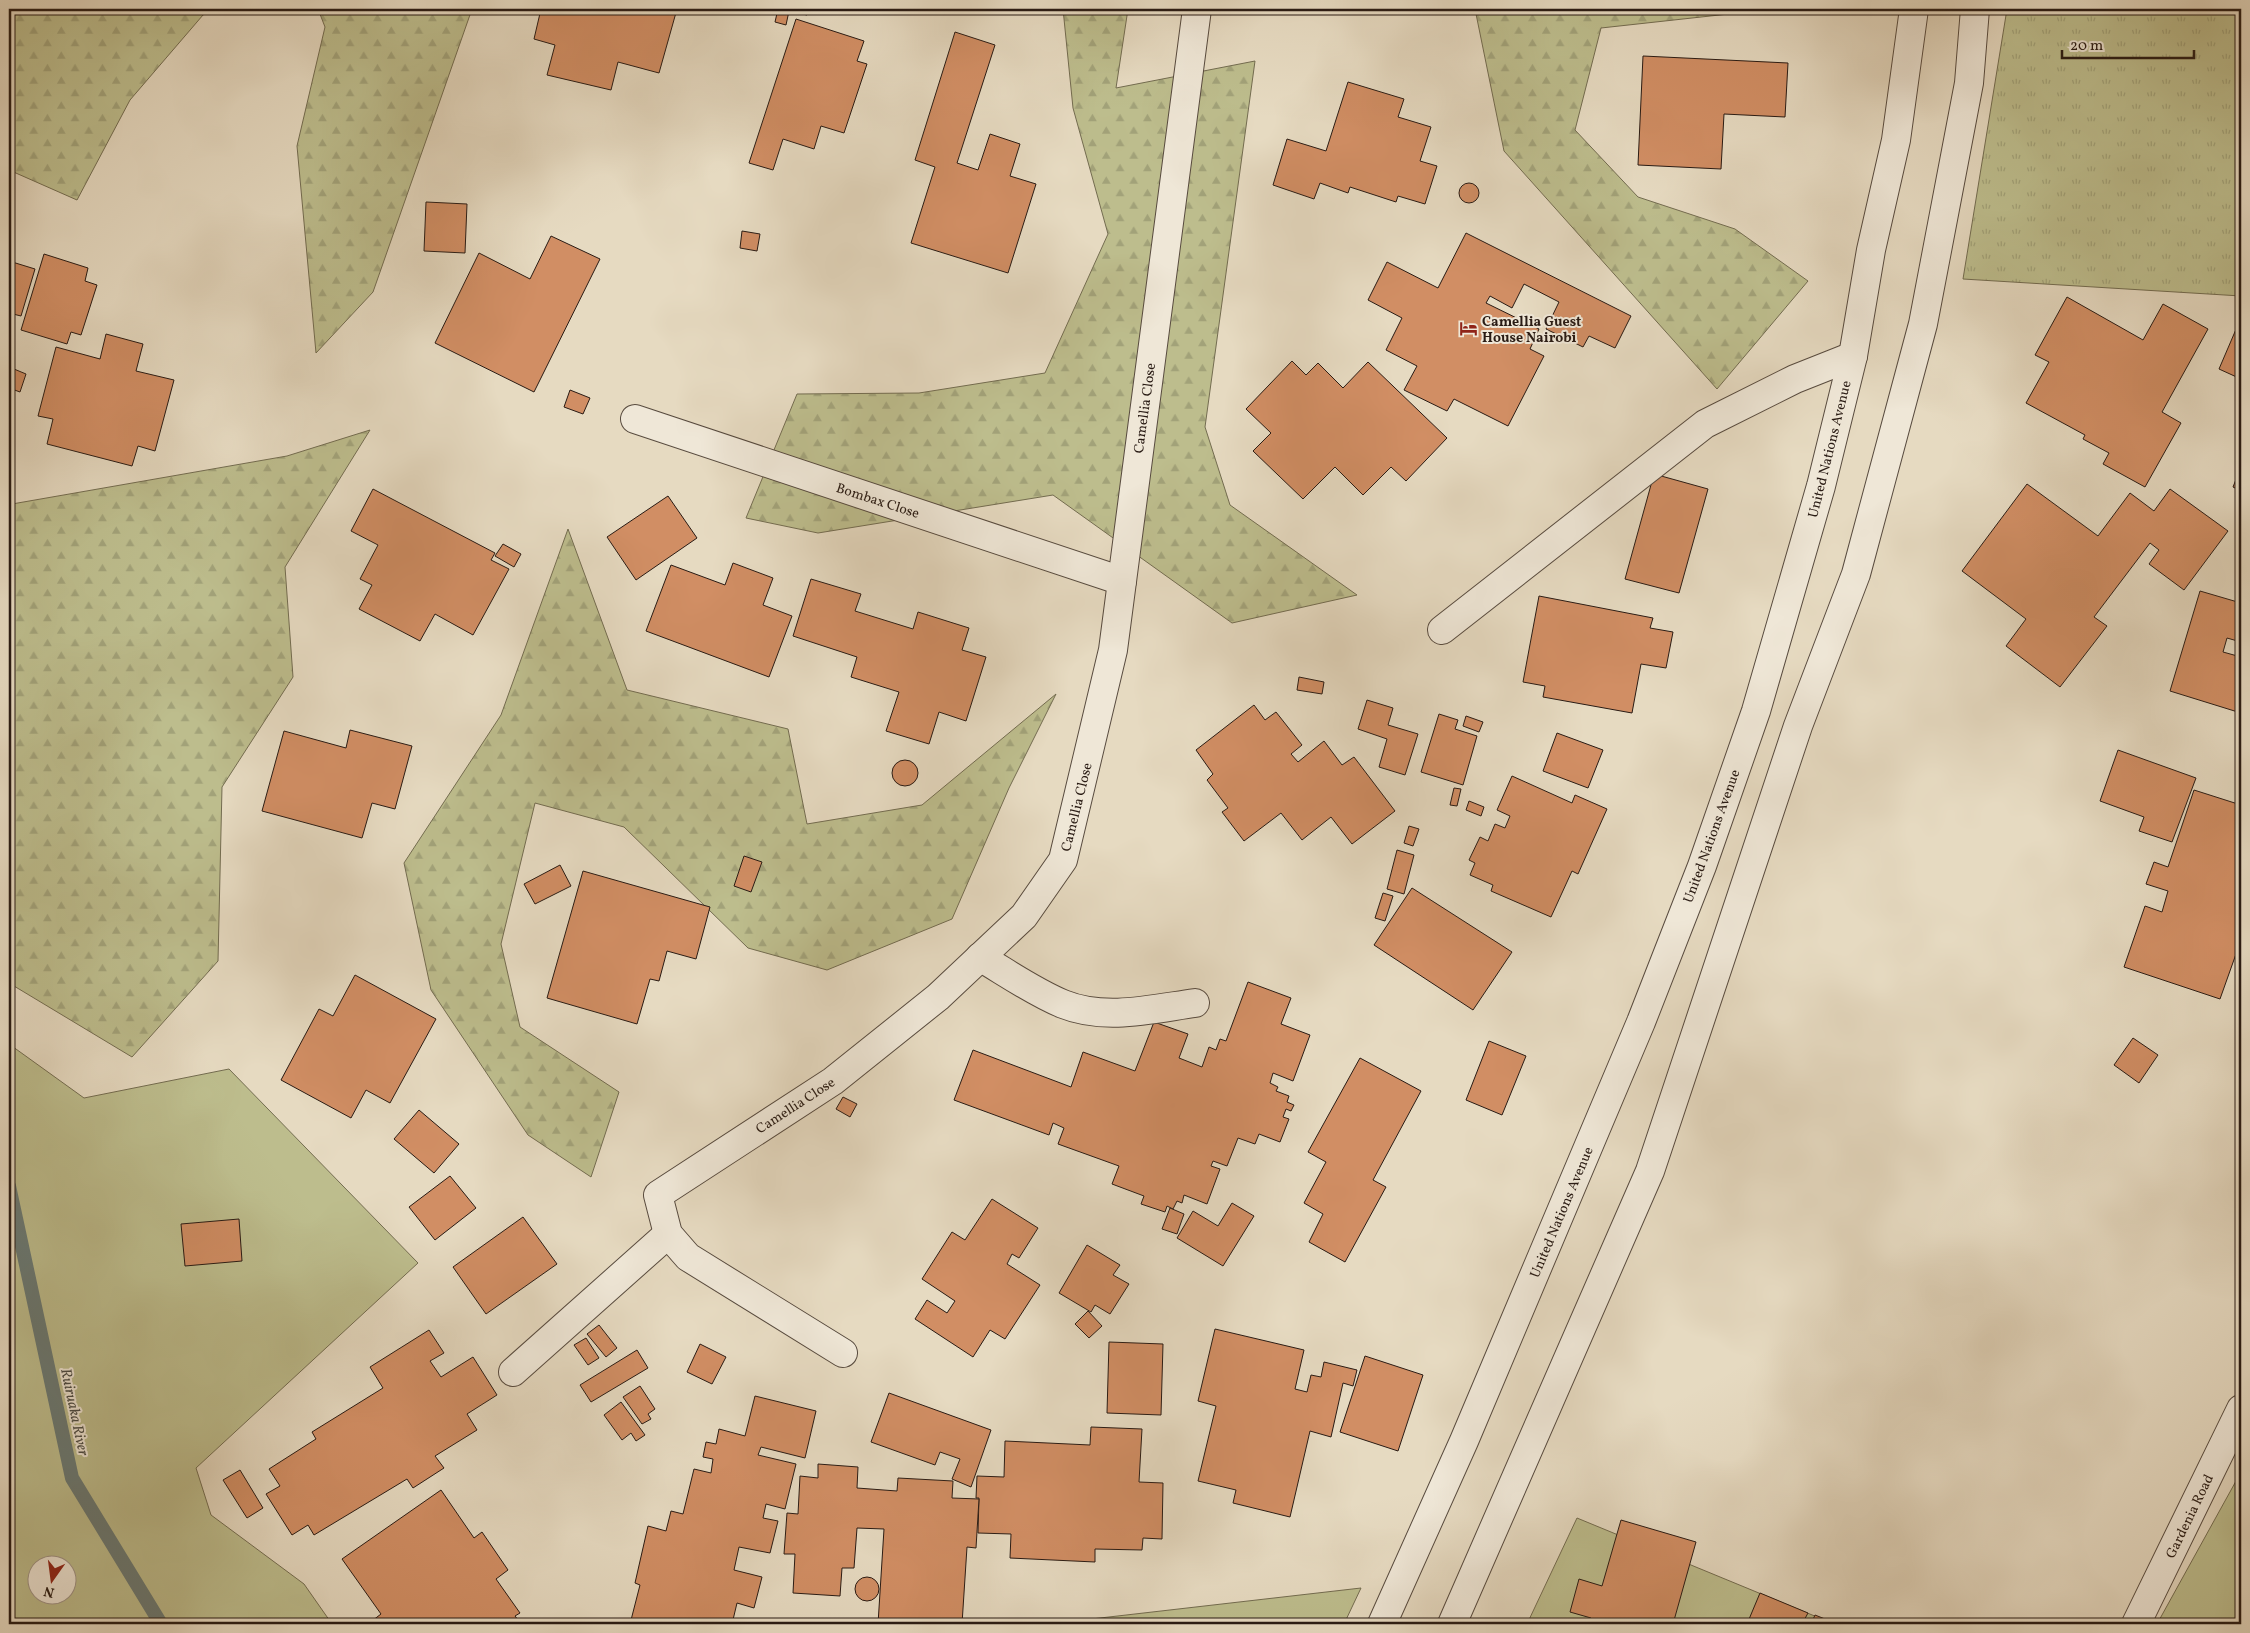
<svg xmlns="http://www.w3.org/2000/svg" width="2250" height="1633" font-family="Vollkorn,serif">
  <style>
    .grass { fill: url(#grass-tufts); stroke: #736c50 }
    .forest { fill: url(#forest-firs); stroke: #736c50 }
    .garden { fill: #bdbd8d; stroke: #736c50; fill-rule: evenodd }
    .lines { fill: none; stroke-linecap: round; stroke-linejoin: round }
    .stream { stroke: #6a7a75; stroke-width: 14 }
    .building { fill: #d18e64; stroke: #291b14 }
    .minor-casing { stroke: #584b3f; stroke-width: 30 }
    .minor { stroke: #efe7d7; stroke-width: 28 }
    .labels { text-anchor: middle; stroke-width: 4; stroke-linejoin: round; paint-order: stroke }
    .poi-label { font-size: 14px; font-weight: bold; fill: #291b14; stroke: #efe7d7; text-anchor: start }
    .street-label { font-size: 14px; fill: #291b14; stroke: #efe7d7 }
    .water-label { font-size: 15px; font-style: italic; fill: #4a4b45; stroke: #efe7d7 }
  </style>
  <defs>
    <pattern id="grass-tufts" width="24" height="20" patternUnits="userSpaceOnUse" patternTransform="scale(1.25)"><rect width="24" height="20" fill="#bdbd8d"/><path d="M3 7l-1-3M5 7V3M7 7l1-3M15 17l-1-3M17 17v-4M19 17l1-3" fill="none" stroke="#a2a279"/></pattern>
    <pattern id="forest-firs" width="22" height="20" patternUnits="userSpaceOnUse" patternTransform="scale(1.25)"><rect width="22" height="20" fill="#bdbd8d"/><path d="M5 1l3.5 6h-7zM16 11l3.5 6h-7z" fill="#a2a279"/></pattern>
  </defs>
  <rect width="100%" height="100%" fill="#e6dac1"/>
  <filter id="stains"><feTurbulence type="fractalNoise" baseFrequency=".004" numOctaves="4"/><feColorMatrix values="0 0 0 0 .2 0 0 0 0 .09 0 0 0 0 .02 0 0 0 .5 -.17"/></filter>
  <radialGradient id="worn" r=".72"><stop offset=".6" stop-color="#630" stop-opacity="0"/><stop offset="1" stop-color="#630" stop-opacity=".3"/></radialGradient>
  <path class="grass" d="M2007,9H2241V296L1963,279Z"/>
  <g class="forest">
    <path d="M9,9H211L203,15L130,100L77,200L9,170Z"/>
    <path d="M318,9H472L373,292L316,353L297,146L325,27Z"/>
    <path d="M1063,9H1128L1116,88L1255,61L1205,427L1230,505L1357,595L1232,623L1053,495L818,533L746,518L797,394L919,393L1045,373L1108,234L1073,108Z"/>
    <path d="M1475,9H1774L1601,28L1575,130L1638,197L1735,229L1808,281L1717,389L1504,151Z"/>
    <path d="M370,430L285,567L293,677L222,787L218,961L132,1057L9,983V501L12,504L287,456Z"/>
    <path d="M568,529L627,690L788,729L807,824L922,805L1056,694L1009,788L952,919L827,970L748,948L624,827L535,803L501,944L520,1027L619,1092L591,1177L528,1135L431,990L404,863L501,715Z"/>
  </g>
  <g class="garden">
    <path d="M9,1044L84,1098L229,1069L418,1263L196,1468L211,1515L304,1584L332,1624H9ZM38,1566H68V1596H38Z"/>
    <path d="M2241,1472V1624H2157Z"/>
    <path d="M1577,1518L1834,1624H1527Z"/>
    <path d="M1361,1588L1344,1624H1048Z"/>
  </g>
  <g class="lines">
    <path class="stream" d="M9,1186L72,1478L161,1624"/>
  </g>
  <g class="building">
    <path d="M541,9H677L659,73L618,62L611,90L547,75L555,45L534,39Z"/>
    <path d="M778,9H777H808L807,15L789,11L786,25L775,22Z"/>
    <path d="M796,19L864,41L857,61L867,64L844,133L821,126L814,149L783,139L773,170L749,163Z"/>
    <path d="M955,32L995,45L957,163L978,170L990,134L1020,144L1010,176L1036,184L1008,273L911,243L935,167L915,160Z"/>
    <path d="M1643,56L1788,63L1785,117L1724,114L1721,169L1638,165Z"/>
    <path d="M1348,82L1404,99L1398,117L1431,127L1420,161L1437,166L1425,204L1398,196L1396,202L1350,187L1348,193L1320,183L1314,199L1273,185L1287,139L1326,151Z"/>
    <circle cx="1469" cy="193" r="10"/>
    <path d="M426,202L467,204L465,253L424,251Z"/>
    <path d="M742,231L760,234L757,251L740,248Z"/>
    <path d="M1466,233L1631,316L1615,348L1589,336L1583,347L1546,329L1559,302L1524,284L1512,308L1490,296L1486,303L1539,329L1530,349L1544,356L1508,426L1454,399L1447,411L1404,390L1417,366L1386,350L1402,318L1368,300L1387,262L1438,288Z"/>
    <path d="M551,236L600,259L534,392L435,343L479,253L530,279Z"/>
    <path d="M44,254L88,268L85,281L97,285L81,335L71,332L67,344L21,330Z"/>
    <path d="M9,261L35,269L21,316L9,313Z"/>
    <path d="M2067,297L2143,340L2163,304L2208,329L2162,412L2181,423L2145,487L2103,464L2109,453L2083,439L2085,435L2026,403L2049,362L2035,355Z"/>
    <path d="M2237,327L2241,329V379L2219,369Z"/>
    <path d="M106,334L143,344L136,371L174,380L155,451L138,446L132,466L47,444L53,419L38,416L56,347L100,359Z"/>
    <path d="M1292,361L1306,375L1318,363L1343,388L1368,362L1447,438L1406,481L1391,467L1363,495L1335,467L1303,499L1253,451L1271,433L1246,409Z"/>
    <path d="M14,369L26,374L20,392L9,388Z"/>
    <path d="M570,390L590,398L583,414L564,407Z"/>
    <path d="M2241,467V491L2233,487Z"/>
    <path d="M1654,474L1708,489L1679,593L1625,579Z"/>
    <path d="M2027,484L2098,536L2130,493L2154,511L2170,489L2228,531L2184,590L2149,564L2159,550L2150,543L2094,617L2107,626L2060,687L2006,646L2026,619L1962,571Z"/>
    <path d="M373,489L495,553L491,560L509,569L473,635L435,614L420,641L359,609L372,585L360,579L378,545L351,531Z"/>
    <path d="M668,496L697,538L636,580L607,537Z"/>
    <path d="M503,544L521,554L514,567L495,556Z"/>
    <path d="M733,563L773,578L763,605L792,616L769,677L646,631L671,565L725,585Z"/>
    <path d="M811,579L861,594L855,611L913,629L918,612L969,628L962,650L986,657L966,721L939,712L929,744L886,731L899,692L851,677L857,657L793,636Z"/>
    <path d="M2200,591L2241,603V642L2227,638L2223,652L2241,657V713L2170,691Z"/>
    <path d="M1539,596L1653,618L1650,628L1673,632L1666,668L1641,664L1632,713L1543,697L1545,686L1523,682Z"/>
    <path d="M1299,677L1324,682L1322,694L1297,690Z"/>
    <path d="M1367,700L1393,708L1388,725L1418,734L1405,775L1379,767L1387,739L1358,729Z"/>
    <path d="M1254,705L1265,720L1276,712L1302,745L1291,754L1298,762L1324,741L1342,765L1354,757L1395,811L1352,844L1331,817L1302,840L1281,813L1244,841L1222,812L1228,808L1207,780L1213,774L1196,750Z"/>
    <path d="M1439,714L1458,720L1455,729L1477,736L1463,785L1421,772Z"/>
    <path d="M1466,716L1483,722L1479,732L1463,726Z"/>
    <path d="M350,730L412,746L395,809L372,803L362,838L262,811L284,731L346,748Z"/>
    <path d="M1557,733L1603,750L1588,788L1543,771Z"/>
    <path d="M2118,750L2196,778L2172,842L2139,831L2144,817L2100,801Z"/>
    <circle cx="905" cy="773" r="13"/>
    <path d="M1512,776L1572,803L1575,795L1607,809L1578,874L1572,871L1551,917L1491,891L1493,885L1470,875L1475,863L1469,860L1480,837L1488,841L1495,824L1505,828L1510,816L1497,810Z"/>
    <path d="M1454,788L1461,789L1457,806L1450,805Z"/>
    <path d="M2194,790L2241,805V956L2236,954L2220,999L2124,967L2145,906L2162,912L2168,891L2146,884L2154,862L2168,867Z"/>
    <path d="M1469,801L1484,807L1481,816L1466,810Z"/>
    <path d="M1409,826L1419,829L1413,846L1404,843Z"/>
    <path d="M1397,850L1414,855L1404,894L1387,889Z"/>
    <path d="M744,856L762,862L751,892L734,886Z"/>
    <path d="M560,865L571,886L535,904L524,884Z"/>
    <path d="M583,871L710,907L696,959L667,951L659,981L650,979L637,1024L547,998Z"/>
    <path d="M1412,888L1512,952L1473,1010L1374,945Z"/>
    <path d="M1383,893L1393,896L1385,921L1375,918Z"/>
    <path d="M355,975L436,1019L390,1103L366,1090L351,1118L281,1080L319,1009L333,1016Z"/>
    <path d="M1248,982L1291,998L1281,1024L1310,1035L1293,1081L1273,1073L1270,1083L1278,1087L1276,1091L1289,1096L1287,1102L1294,1105L1291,1111L1286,1109L1283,1117L1289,1119L1280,1142L1259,1134L1255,1144L1238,1138L1227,1166L1213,1161L1211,1166L1220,1169L1207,1204L1184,1195L1182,1203L1177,1201L1173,1209L1167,1206L1165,1212L1141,1204L1144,1196L1112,1184L1119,1166L1058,1144L1064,1128L1053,1123L1049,1135L954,1100L973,1050L1071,1087L1083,1052L1135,1071L1154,1022L1188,1034L1179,1058L1202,1067L1209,1047L1216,1050L1220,1039L1226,1041Z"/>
    <path d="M2133,1038L2158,1055L2139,1083L2114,1065Z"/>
    <path d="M1489,1041L1526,1056L1502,1115L1466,1100Z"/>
    <path d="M1360,1058L1421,1091L1373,1180L1386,1187L1345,1262L1309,1242L1323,1214L1304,1203L1326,1162L1308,1152Z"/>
    <path d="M843,1097L857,1104L850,1117L836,1109Z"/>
    <path d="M419,1110L459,1144L434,1173L394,1139Z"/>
    <path d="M450,1176L476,1208L435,1240L409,1207Z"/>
    <path d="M992,1199L1038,1228L1019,1258L1012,1254L1007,1264L1040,1285L1005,1339L990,1330L973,1357L915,1319L927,1300L947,1313L955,1301L922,1279L952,1232L965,1240Z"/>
    <path d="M1232,1203L1254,1216L1223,1266L1177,1238L1193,1211L1218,1226Z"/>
    <path d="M1170,1208L1184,1214L1177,1234L1162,1229Z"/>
    <path d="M523,1217L557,1264L486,1314L453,1267Z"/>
    <path d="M239,1219L242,1261L185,1266L181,1224Z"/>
    <path d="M1087,1245L1120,1265L1113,1275L1129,1284L1110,1314L1095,1305L1091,1312L1059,1293Z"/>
    <path d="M1088,1311L1102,1326L1089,1338L1075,1324Z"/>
    <path d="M599,1325L617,1348L606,1357L587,1334Z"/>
    <path d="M1215,1329L1304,1350L1295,1389L1307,1392L1311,1375L1321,1377L1324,1362L1357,1370L1353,1386L1343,1383L1331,1437L1310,1431L1290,1517L1233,1503L1236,1490L1198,1481L1216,1406L1198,1401Z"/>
    <path d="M429,1330L444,1353L430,1361L441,1377L473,1357L497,1395L467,1414L477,1430L435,1456L444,1468L413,1488L407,1479L314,1535L308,1525L292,1535L266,1494L280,1486L269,1469L316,1439L312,1432L383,1388L370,1367Z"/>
    <path d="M586,1338L599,1358L588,1365L574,1345Z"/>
    <path d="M1109,1342L1163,1344L1161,1415L1107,1413Z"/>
    <path d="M700,1344L726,1357L712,1384L687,1372Z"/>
    <path d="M637,1350L648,1368L591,1402L580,1385Z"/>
    <path d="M1365,1356L1423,1375L1398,1451L1340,1432Z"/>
    <path d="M640,1386L655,1409L648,1414L651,1419L642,1424L623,1397Z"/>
    <path d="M889,1393L991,1430L971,1487L952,1479L960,1459L940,1452L935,1465L871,1442Z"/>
    <path d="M755,1396L816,1411L805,1458L761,1447L758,1455L796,1464L785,1509L766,1504L763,1518L778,1521L770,1553L739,1547L734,1570L762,1577L754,1608L737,1603L732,1624H630L640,1585L635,1583L648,1526L666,1531L671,1511L683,1514L694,1469L711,1473L713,1459L703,1457L706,1442L716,1444L719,1429L745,1436Z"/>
    <path d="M621,1402L645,1435L636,1441L631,1433L622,1440L604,1415Z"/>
    <path d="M1091,1427L1142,1429L1139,1482L1163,1483L1162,1539L1143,1538L1142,1550L1095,1549V1562L1010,1558L1011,1534L978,1533L979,1498H976L977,1476L1004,1477L1005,1441L1090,1445Z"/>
    <path d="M818,1464L858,1467L857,1488L897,1491L898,1478L953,1481L952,1498L979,1499L976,1548L967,1547L962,1624H878L884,1529L857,1528L854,1568H842L840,1596L793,1593L795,1554H784L787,1513L798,1514L800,1476L818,1478Z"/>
    <path d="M240,1470L263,1508L247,1518L223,1480Z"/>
    <path d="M441,1490L474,1538L482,1532L508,1570L496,1579L520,1613L515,1616L521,1624H368L381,1614L342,1559Z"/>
    <path d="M1621,1520L1696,1542L1673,1624H1589L1591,1618L1570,1612L1579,1579L1602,1586Z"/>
    <circle cx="867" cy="1589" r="12"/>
    <path d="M1760,1593L1808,1613L1802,1624H1747Z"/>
    <path d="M1815,1615L1835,1623V1624H1811Z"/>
  </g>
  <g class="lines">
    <defs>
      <g id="minor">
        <path d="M635,419L1122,581"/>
        <path d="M1442,630L1705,424L1795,379L1853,356"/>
        <path d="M980,957C1007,973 1034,992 1063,1004C1105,1021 1152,1009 1195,1003"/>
        <path d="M843,1353L688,1257L668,1234L658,1195L833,1081L938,997L1024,916L1063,860L1113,650L1197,9"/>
        <path d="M513,1372L668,1234"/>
        <path d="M1382,1624L1464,1441L1641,1022L1702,866L1756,711L1821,486L1853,356L1871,250L1896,140L1914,9"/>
        <path d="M1452,1624L1650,1171L1798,726L1856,574L1923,324L1969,83L1975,9"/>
        <path d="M2136,1624L2241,1409"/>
      </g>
    </defs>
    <use href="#minor" class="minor-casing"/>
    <use href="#minor" class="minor"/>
  </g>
  <defs>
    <symbol id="hotel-bare" viewBox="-9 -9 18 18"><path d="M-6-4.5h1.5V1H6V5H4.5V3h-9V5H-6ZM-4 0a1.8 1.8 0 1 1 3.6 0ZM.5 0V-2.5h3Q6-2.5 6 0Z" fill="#8f2418" stroke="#efe7d7" stroke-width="2.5" paint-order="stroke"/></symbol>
  </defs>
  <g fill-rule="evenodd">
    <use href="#hotel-bare" x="1456" y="316" width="25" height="25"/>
  </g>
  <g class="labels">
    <g class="poi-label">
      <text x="1482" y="326">Camellia Guest<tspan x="1482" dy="16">House Nairobi</tspan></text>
    </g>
    <g class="street-label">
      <text transform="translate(1144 408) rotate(-82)" y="5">Camellia Close</text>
      <text transform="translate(1829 449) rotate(-76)" y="5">United Nations Avenue</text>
      <text transform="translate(878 500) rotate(18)" y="5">Bombax Close</text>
      <text transform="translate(1076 807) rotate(-76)" y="5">Camellia Close</text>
      <text transform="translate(1711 836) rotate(-70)" y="5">United Nations Avenue</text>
      <text transform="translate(795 1105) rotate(-33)" y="5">Camellia Close</text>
      <text transform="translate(1561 1212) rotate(-67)" y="5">United Nations Avenue</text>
      <text transform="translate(2189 1516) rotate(-64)" y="5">Gardenia Road</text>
    </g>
    <g class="water-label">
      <text transform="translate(75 1412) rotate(78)" y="5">Ruiruaka River</text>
    </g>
  </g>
  <rect width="2250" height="1633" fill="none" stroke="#e6dac1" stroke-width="30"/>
  <rect x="10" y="10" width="2230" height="1613" fill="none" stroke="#291b14" stroke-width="2.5"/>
  <rect x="15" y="15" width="2220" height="1603" fill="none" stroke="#291b14"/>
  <g transform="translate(52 1580) rotate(194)"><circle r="24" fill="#efe7d7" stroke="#a09589"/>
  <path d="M0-4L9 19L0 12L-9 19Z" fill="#8f2418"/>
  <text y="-8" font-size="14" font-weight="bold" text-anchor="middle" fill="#291b14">N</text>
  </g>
  <path d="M2062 50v8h132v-8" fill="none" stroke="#291b14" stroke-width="2.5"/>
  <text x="2070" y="50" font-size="15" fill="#291b14" stroke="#efe7d7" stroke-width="4" paint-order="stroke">20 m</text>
  <rect width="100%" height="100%" filter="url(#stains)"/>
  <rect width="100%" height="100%" fill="url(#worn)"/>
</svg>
